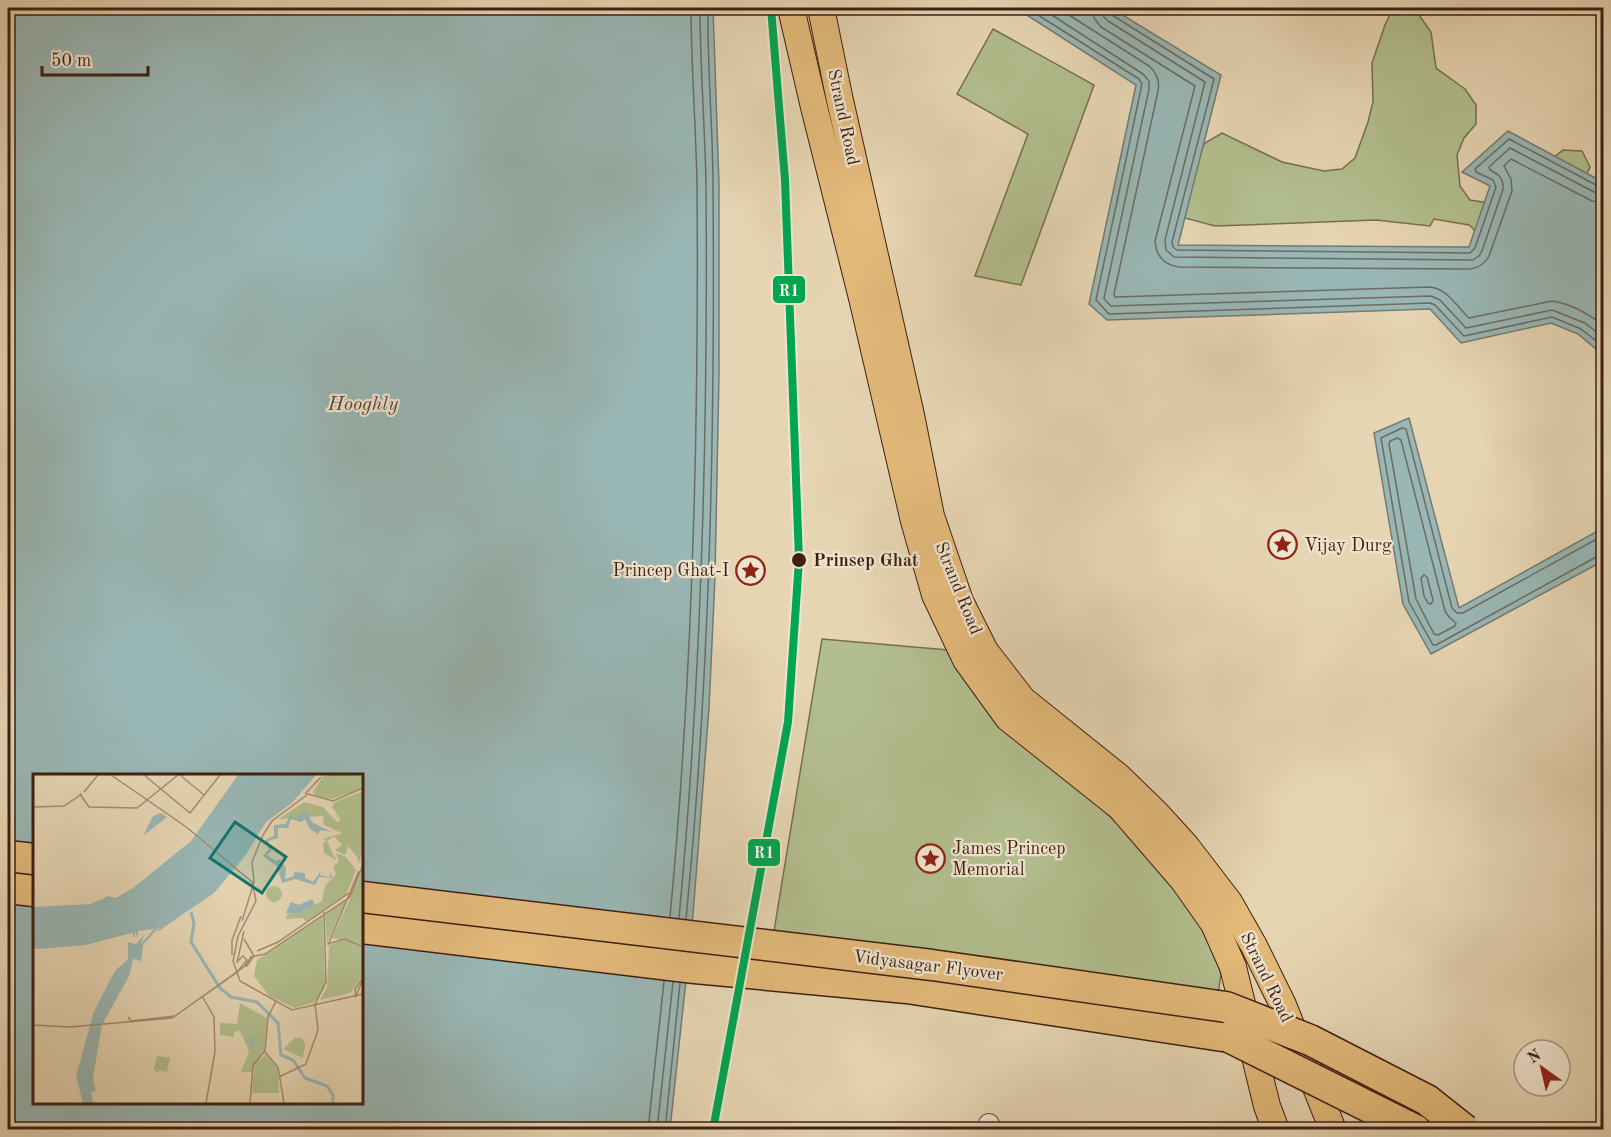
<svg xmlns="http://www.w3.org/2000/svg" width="1611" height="1137" font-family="'Old Standard TT',serif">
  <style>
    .green { fill: #b2be8e; stroke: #786e50; stroke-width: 1.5 }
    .water { fill: #99b7b5; stroke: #757a74; stroke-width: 1.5; fill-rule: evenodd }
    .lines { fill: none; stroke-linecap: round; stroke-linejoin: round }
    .shore { stroke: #6c6b64; stroke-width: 1.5 }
    .minor-casing { stroke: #684c3b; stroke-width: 22 }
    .major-casing { stroke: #3e1f13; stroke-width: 28 }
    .highway-casing { stroke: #3e1f13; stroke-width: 33 }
    .minor { stroke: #efe4ce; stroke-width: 20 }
    .major { stroke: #e3ba7a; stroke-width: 26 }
    .highway { stroke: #e3ba7a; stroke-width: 30 }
    .highway-bridge-casing { stroke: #3e1f13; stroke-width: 33; stroke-linecap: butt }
    .highway-bridge { stroke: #e3ba7a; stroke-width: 30 }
    .rail-1-casing { stroke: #efe4ce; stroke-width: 12 }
    .rail-1 { stroke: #00a651; stroke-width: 8 }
    .stop-dot { fill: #3e1f13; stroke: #efe4ce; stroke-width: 2 }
    .labels { text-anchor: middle; stroke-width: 4.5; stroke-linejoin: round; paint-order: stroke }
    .street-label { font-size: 18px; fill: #3e1f13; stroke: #efe4ce }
    .poi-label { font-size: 18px; fill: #3e1f13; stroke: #efe4ce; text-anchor: start }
    .stop-label { font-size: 18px; font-weight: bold; fill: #3e1f13; stroke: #efe4ce; text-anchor: start }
    .water-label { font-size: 20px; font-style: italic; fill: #55453c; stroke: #efe4ce }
    .inset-river { fill: none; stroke: #99b7b5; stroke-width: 3 }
    .inset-road { fill: none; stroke: #a38c73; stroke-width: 1.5 }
    .view { fill: #0f766e; fill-opacity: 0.15; stroke: #0f766e; stroke-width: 3 }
    .inset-edge { fill: none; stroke: #3e1f13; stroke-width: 3 }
    .line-badge { stroke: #efe4ce; stroke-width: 2 }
    .badge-label { font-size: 16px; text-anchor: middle; font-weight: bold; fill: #fff }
  </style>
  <rect width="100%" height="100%" fill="#e6d5b3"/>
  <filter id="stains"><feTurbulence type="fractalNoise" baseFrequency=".00333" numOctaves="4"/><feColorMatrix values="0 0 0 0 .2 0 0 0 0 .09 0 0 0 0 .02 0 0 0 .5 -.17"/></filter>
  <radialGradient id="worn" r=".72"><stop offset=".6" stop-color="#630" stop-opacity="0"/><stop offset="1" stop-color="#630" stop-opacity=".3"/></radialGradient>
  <g class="green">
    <path d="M1393,8H1414L1431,32L1436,68L1465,89L1476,105V124L1464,138L1457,155L1460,186L1470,200L1489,203L1506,196L1563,150L1582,151L1590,167L1551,250L1482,237L1469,225L1434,219L1430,226L1376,220L1215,226L1181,217L1175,198L1205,143L1222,133L1282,162L1324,171L1342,169L1355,158L1368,122L1373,102L1372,63L1385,25Z"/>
    <path d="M993,29L1094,85L1021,285L975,276L1028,134L957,94Z"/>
    <path d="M822,639L948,650L1085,794L1173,873L1206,930L1221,974L1218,995L773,937Z"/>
  </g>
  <g class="water">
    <path d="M8,8H713L719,184V375L715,577L709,708L693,915L670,1129H8ZM34,776H362V1102H34Z"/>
    <path d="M1016,8H1111L1221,75L1178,245L1469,247L1490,186L1462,172L1508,131L1603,182V355L1578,334L1551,323L1461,343L1430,309L1107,320L1089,304L1136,85Z"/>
    <path d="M1409,418L1459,608L1603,528V561L1431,654L1403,604L1374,433Z"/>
  </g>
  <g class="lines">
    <g class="shore">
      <path d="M1027,8L1139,79L1142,84L1096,300L1109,314L1430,303L1435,305L1464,336L1552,317L1581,329L1604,347"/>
      <path d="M1041,8L1143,74L1149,81V89L1104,298L1105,300L1111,306L1431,296L1440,300L1466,328L1552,310L1585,323L1604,338"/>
      <path d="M1058,8L1149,66C1157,73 1160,81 1158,91L1114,294L1115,297L1430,287C1448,289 1457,307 1469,318L1552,301C1571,304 1589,314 1604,326"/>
      <path d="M1093,8L1094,18L1101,27L1195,86L1155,241C1156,256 1164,265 1179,267L1467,269C1477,269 1484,265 1489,256L1512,191L1511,179L1504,166L1511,159L1592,201L1604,203"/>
      <path d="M1102,8L1103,16L1108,21L1205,82L1165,240L1166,250L1174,257L1473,260L1479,256L1482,251L1503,189C1504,178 1498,174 1490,170L1489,167L1510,148L1596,193L1604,194"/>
      <path d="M1109,8L1110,12L1112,15L1214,79L1172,242L1173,247L1177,250L1470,253L1475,248L1496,187L1493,180L1476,172L1475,169L1509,139L1598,186L1604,187"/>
      <path d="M1397,438L1401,440L1445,611L1449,617L1456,623L1455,626L1438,635L1434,634L1416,599L1389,444L1390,441Z"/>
      <path d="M1604,535L1463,613H1457L1452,608L1406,429L1402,428L1381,438L1409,602L1433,645H1436L1598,556H1604"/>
      <path d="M1424,575L1427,577L1433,600L1431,604L1428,603L1424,596L1421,578Z"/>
      <path d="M670,917C693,674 699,430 697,186C696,126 691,67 691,8"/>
      <path d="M679,918C702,675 708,431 706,186C705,127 700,67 700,8"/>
      <path d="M686,919C710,675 715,431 713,186C713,127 707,67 708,8"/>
      <path d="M648,1130L664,981"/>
      <path d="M657,1130L673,982"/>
      <path d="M665,1130L680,983"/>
    </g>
    <defs>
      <path id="minor" d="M988,1130L989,1124"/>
      <g id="major">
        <path d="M791,8L814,107L863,302L914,521L935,595L966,660L1008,718L1120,807L1183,880L1214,924L1233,967L1267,1106L1276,1130"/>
        <path d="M821,8L839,96L911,415L931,516L960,601L985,651L1023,700L1119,777L1156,813L1186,846L1229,902L1254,946L1283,1005L1333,1130"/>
      </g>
      <g id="highway">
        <path d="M8,856L34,859"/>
        <path d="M8,888L34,891"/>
        <path d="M362,928L695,968L907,988L1229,1037"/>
      </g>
    </defs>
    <use href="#minor" class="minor-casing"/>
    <use href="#major" class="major-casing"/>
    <use href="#highway" class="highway-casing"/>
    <use href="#minor" class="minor"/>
    <use href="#major" class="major"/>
    <use href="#highway" class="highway"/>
    <defs>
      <g id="highway-bridge">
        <path d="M362,897L932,965L1226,1007L1310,1040L1427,1100L1465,1130"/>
        <path d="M1229,1037L1415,1130"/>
      </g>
    </defs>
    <use href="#highway-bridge" class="highway-bridge-casing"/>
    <use href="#highway-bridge" class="highway-bridge"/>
    <defs>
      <path id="rail-1" d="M713,1130L788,722L799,560L785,180L771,8"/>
    </defs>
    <use href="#rail-1" class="rail-1-casing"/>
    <use href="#rail-1" class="rail-1"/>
  </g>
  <defs>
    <symbol id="sight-ring" viewBox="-11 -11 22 22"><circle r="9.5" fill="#efe4ce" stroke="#8f2418" stroke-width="1.5"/><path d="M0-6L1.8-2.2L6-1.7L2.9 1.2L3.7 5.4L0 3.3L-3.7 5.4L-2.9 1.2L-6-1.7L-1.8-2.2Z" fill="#8f2418"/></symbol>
  </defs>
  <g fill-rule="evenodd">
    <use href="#sight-ring" x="1266" y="528" width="33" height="33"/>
    <use href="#sight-ring" x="734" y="554" width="33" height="33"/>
    <use href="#sight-ring" x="914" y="842" width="33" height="33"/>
  </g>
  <circle class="stop-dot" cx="799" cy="560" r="8"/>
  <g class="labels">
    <g class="street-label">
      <text transform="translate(844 117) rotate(78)" y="6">Strand Road</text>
      <text transform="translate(959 588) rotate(68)" y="6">Strand Road</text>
      <text transform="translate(928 965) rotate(7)" y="6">Vidyasagar Flyover</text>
      <text transform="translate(1267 977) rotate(64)" y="6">Strand Road</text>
    </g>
    <g class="poi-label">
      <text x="1304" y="551">Vijay Durg</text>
      <text x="729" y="576" text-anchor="end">Princep Ghat-I</text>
      <text x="952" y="854">James Princep<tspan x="952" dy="21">Memorial</tspan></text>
    </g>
    <g class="stop-label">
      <text x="813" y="566">Prinsep Ghat</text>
    </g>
    <g class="water-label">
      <text x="363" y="410">Hooghly</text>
    </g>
  </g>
  <g transform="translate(33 774)">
    <rect width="330" height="330" fill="#e6d5b3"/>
    <path d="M291,1H325L330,3L328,15L299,25L283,22L280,18ZM330,17V76L325,91V84L315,72L312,81L302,76L309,71L301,62L294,67L303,86L291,79L290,69L294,67L290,65L309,59L291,51L290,42L246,45L271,28L290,33L304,48L308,46L299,33L302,28ZM303,79L313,83L323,96L313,121L273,148L270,144L253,145L254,140H264L289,127L292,112L303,100L300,92L306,88ZM330,96V172L299,164ZM233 120a8 8 0 1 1 16 0a8 8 0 1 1-16 0ZM314,126L294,169L292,140ZM290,141L292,213L281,228L262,234L236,222L221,202L224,186ZM311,166L330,174V202L317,219L287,226L294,214L296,171ZM207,229L234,244L231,278L219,298H208L216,277L207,257L201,258V263L187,261V249L204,250ZM262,264H269L272,271L270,284L250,275ZM232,280L245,293L246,319H219L221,293ZM124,282L137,284L134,298L126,296L125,300L121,295Z" fill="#b2be8e"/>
    <path d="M205,1H283L259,29L233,48L212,82L181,119L124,158L127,152L110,171L108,187L100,185L96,202L69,251L60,304L63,317L58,318L60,329H50L43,302L61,237L82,197L95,185V168L103,170L112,160L107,171L121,155L105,157V165L102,157V164L99,159L53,171L5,175L0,174V133L58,130L75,122L83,124L100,114L158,67ZM271,36L280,49L299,58L288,56L285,60L277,55L272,45L268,48L258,45L255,54H245V64L235,67L239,77L234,81L243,87L247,85L253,94L252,105L261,102V98L272,99V104L280,108L288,97L287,101L296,103L298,98L299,104L286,103L282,111L262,105L249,109L244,92L230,82L236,75L232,66L241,62V51L253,50L256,42L264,44ZM128,39L134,43L110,62L120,42ZM279,125L282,131L264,140L253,139L258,128L266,131Z" fill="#99b7b5"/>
    <path class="inset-river" d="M158,138L161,149L158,168L187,214L198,223L224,228L245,249L248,281L260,286L272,304L294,312L300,321V329M222,264L223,267L219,272L218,266Z"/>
    <path class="inset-road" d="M78,1L152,52L219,108L223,127L205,162L200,187L207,207L259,236L330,220M111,1L157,39L187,1M147,1L171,21M51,18L65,1M47,20L56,33L104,34L145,1M272,20L288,3M275,20L300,27L330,14M0,33L31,32L49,20M209,147L221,108L219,88L230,61L239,47L275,20M211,165L221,182L213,193M294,170L312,165L330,173M295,171L326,97M224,177L245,168L316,119M199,181V166L208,142M204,189L211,157M205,197L214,186L210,182L205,187M330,204L322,215L323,222L330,205M169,222L181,243L182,278L173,329M95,243L98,247L142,242L212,192L218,183L232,180L317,123L330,91M0,251L37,253L139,244L206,197M232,278L245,293L251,329M246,303L273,290L285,256L282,230L293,208L291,138M217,329L220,291L232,277L235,243L243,227"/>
    <path class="view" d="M202,48L253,83L229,119L177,84Z"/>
    <rect width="330" height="330" class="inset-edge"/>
  </g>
  <g class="line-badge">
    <rect x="772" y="275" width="34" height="29" rx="6" fill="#00a651"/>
    <rect x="747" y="838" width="34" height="29" rx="6" fill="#00a651"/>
  </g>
  <g class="badge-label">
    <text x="789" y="296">R1</text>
    <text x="764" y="858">R1</text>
  </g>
  <rect width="1611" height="1137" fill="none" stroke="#e6d5b3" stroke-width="30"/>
  <rect x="9" y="9" width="1593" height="1119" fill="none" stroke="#3e1f13" stroke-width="3"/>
  <rect x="15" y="15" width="1581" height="1107" fill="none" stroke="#3e1f13" stroke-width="1.5"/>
  <g transform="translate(1542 1068) rotate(326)"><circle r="28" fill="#efe4ce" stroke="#a89583" stroke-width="1.5"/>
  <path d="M0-4.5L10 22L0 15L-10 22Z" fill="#8f2418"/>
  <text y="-9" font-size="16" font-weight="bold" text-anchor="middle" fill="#3e1f13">N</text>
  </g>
  <path d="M42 66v9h106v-9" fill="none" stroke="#3e1f13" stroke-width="3"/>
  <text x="51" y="66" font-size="18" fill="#3e1f13" stroke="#efe4ce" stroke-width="4.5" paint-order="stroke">50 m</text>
  <rect width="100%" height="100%" filter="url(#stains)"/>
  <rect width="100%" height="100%" fill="url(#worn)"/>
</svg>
